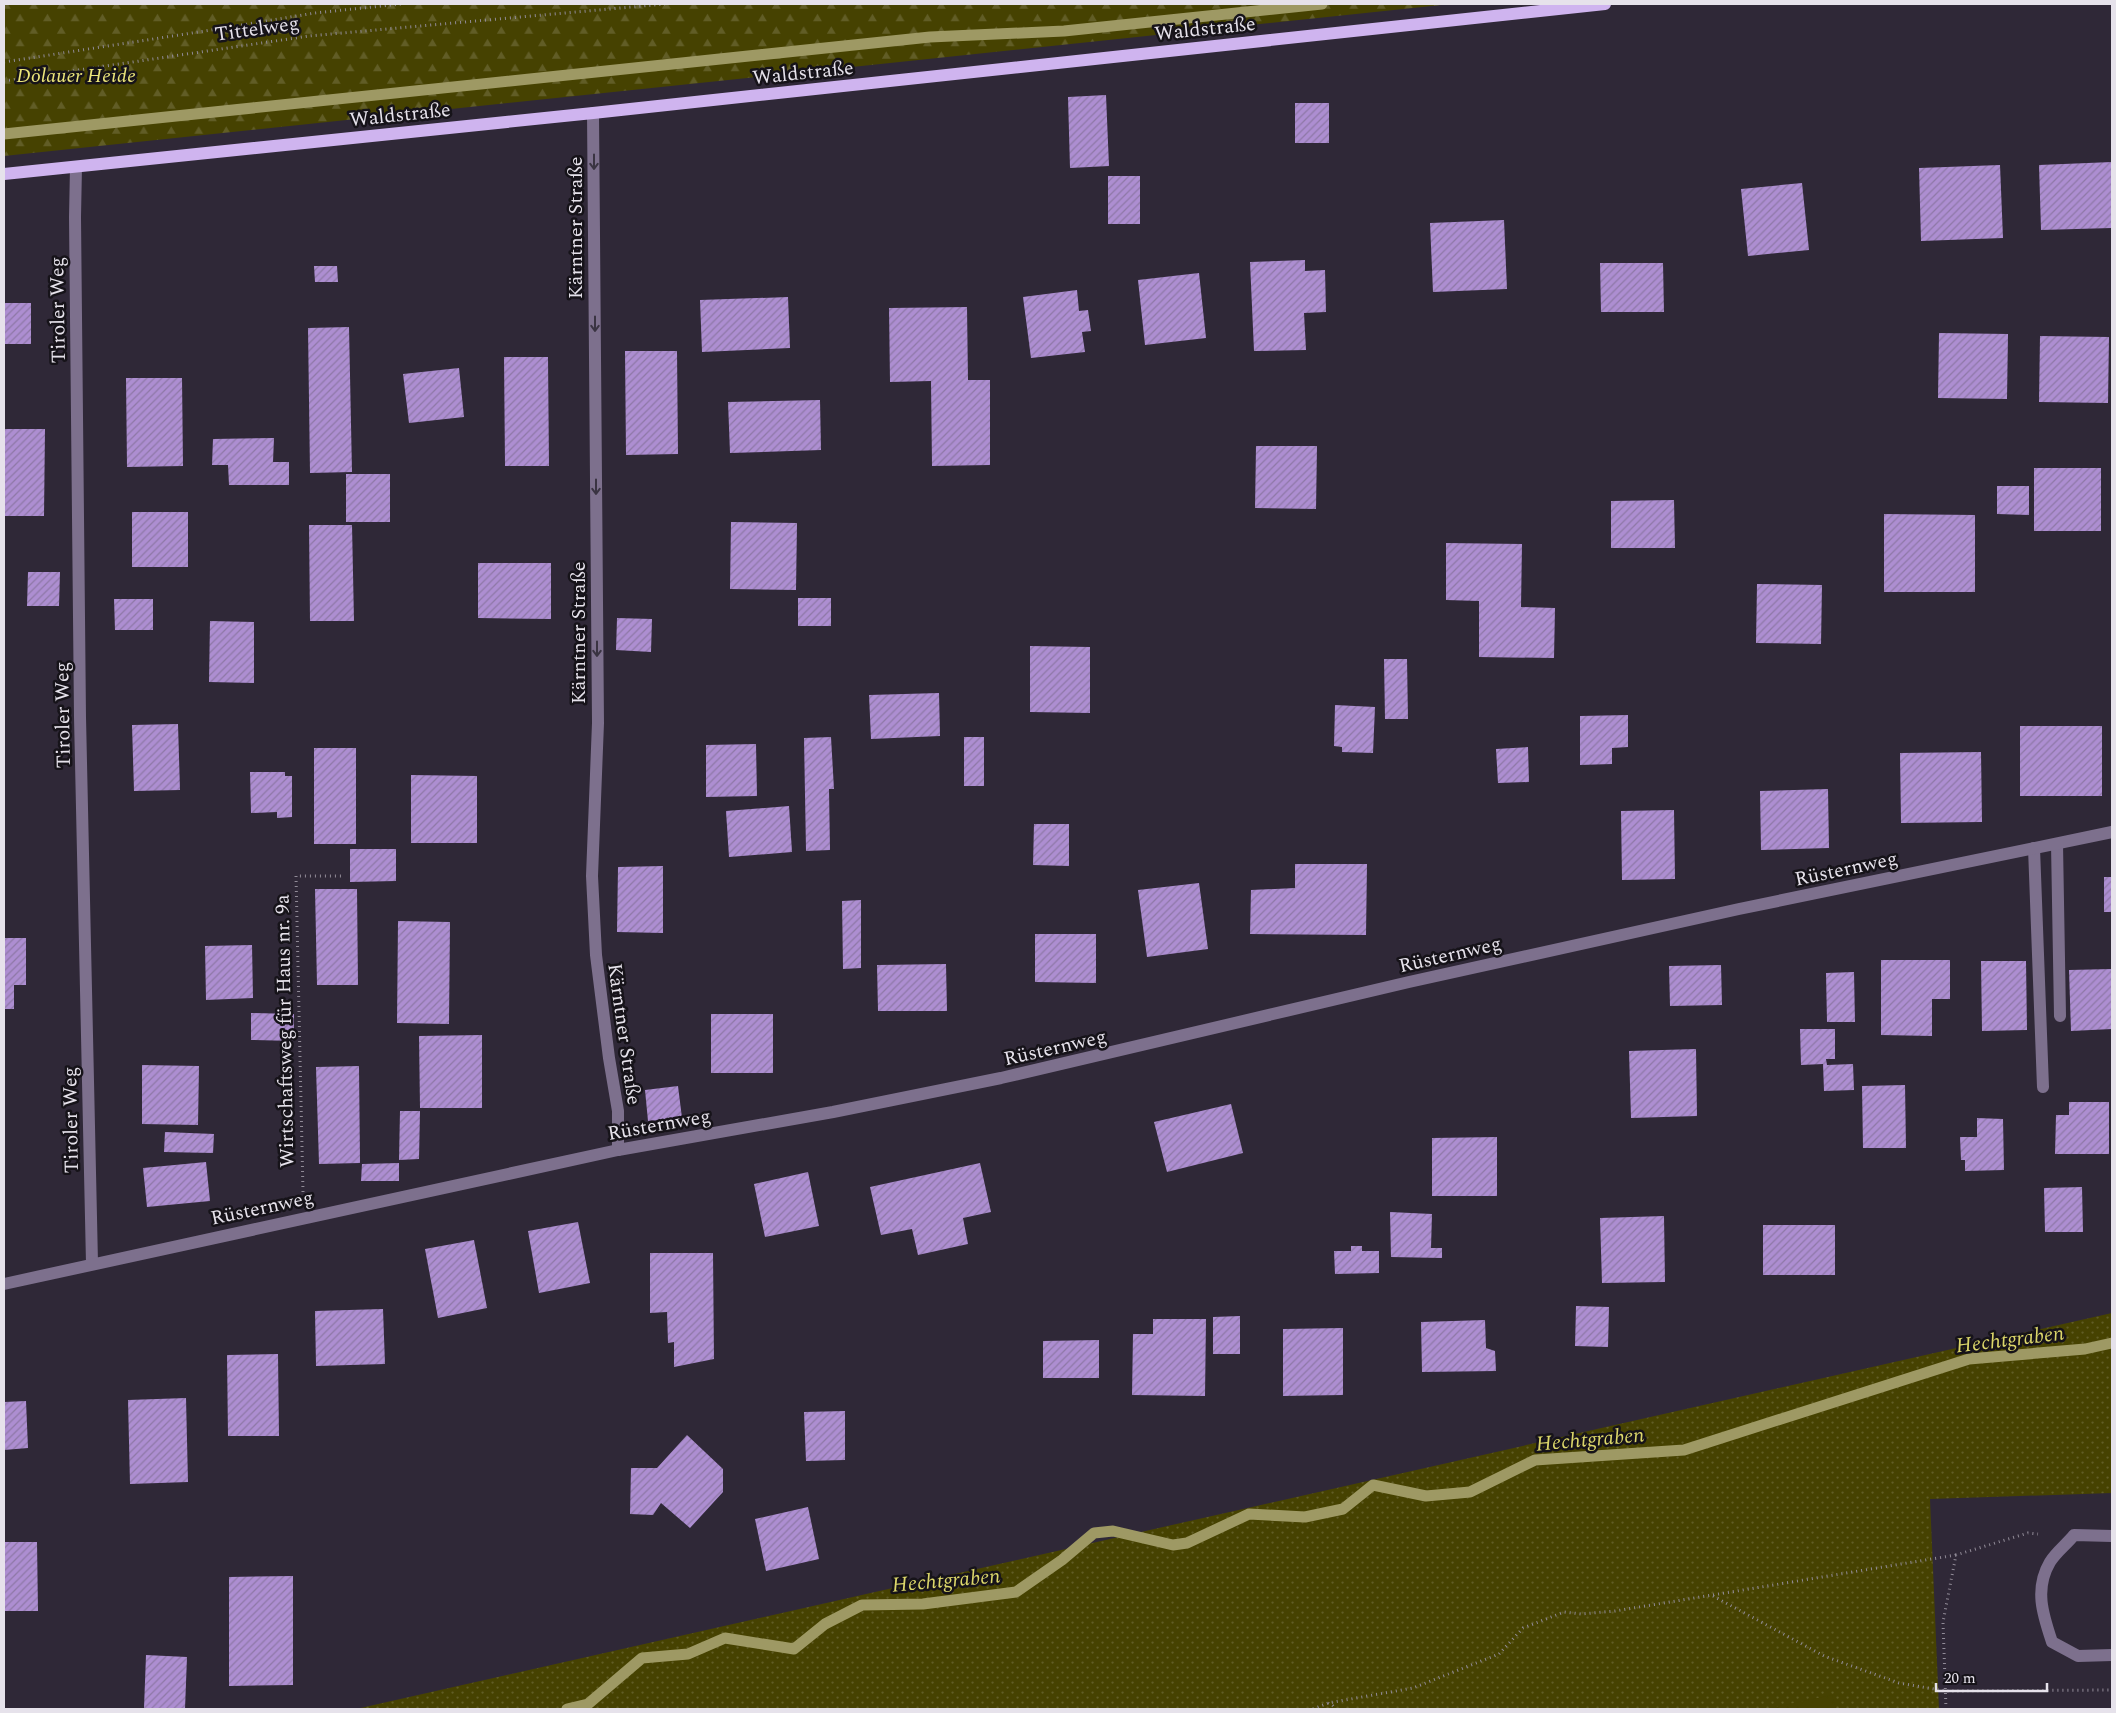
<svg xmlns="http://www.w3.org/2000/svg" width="2116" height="1713" font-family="Spectral,serif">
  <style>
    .grass { fill: url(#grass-dots) }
    .forest { fill: url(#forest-firs) }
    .pitch { fill: #464201 }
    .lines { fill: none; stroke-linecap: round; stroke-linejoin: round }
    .stream { stroke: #9e9964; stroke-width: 11 }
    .building { fill: url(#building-hatch) }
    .path { stroke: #918b97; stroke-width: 3; stroke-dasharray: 1 4; stroke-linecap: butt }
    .minor { stroke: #7d708d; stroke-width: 12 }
    .major { stroke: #cfb4ef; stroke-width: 12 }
    .oneway { stroke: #3a3442 }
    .labels { text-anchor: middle; stroke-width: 5; stroke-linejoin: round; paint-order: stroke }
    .street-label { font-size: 20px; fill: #e6e2eb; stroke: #161319 }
    .park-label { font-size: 20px; font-style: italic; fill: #ece67a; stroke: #161319 }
    .water-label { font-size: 21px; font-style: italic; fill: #dcd76a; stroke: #161319 }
  </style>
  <defs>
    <pattern id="grass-dots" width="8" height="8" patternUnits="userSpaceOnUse" patternTransform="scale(1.25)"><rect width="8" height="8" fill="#464201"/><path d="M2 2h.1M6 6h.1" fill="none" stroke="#615d26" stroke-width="1.8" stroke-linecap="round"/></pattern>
    <pattern id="forest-firs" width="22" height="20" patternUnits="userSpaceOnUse" patternTransform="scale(1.25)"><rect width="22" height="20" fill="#464201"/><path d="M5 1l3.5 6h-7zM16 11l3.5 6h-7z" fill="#615d26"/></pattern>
    <pattern id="building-hatch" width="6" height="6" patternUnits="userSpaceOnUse" patternTransform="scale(1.25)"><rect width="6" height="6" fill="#ad8ed1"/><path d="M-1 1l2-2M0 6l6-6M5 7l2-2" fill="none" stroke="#8e78a7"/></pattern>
  </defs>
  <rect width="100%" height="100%" fill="#2f2837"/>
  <path class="grass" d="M2112,1313V1493L1930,1499L1939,1709H356Z"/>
  <path class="forest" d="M4,4H1451L4,156Z"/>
  <path class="pitch" d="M1832,1695L1836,1709H1766Z"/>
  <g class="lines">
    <g class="stream">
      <path d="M4,134L930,37L1064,31L1322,4"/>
      <path d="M567,1709L588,1704L642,1658L688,1654L725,1638L794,1649L825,1624L862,1605L923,1604L1016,1592L1062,1560L1094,1533L1113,1531L1173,1545L1187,1543L1249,1514L1305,1517L1343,1509L1373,1485L1426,1496L1470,1492L1535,1460L1684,1450L1969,1359L2085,1349L2112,1343"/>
    </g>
  </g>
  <g class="building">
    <path d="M1106,95L1109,166L1070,168L1068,97Z"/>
    <rect x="1295" y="103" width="34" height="40"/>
    <path d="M2112,162V228L2041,230L2039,165Z"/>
    <path d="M2000,165L2003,238L1921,241L1919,168Z"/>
    <rect x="1108" y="176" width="32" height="48"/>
    <path d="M1802,183L1809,250L1748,256L1741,189Z"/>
    <path d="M1504,220L1507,289L1433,292L1430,223Z"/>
    <path d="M1305,260V271L1325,270L1326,312L1304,313L1306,350L1254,351L1250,262Z"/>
    <path d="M1600,263H1663L1664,312H1601Z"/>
    <path d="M314,266H337L338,282H315Z"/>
    <path d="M1199,273L1206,338L1145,345L1138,280Z"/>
    <path d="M1077,290L1079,311L1088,310L1091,331L1082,332L1085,352L1031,358L1023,297Z"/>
    <path d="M788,297L790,348L702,352L700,300Z"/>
    <rect x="4" y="303" width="27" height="41"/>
    <path d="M967,307L968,380H990V465L932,466L931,381L890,382L889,308Z"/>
    <path d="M349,327L352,472L310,473L308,328Z"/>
    <path d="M1939,333L2008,334L2007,399L1938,398Z"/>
    <path d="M2040,336L2109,337L2108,403L2039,402Z"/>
    <path d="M625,351H677L678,454L626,455Z"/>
    <path d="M504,357H548L549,466H505Z"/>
    <path d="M459,368L464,417L409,423L403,374Z"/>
    <path d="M126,378H182L183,466L127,467Z"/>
    <path d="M820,400L821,450L730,453L728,402Z"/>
    <path d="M4,429H45L44,516H4Z"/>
    <path d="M274,438L273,462H289V485H229L228,465H212L213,439Z"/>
    <path d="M1256,446H1317L1316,509L1255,508Z"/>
    <rect x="2034" y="468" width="67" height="63"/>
    <rect x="346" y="474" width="44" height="48"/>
    <path d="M1997,486H2029V515L1997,514Z"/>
    <path d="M1674,500L1675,548H1611V501Z"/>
    <rect x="132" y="512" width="56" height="55"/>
    <path d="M1884,514L1975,515V592H1884Z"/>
    <path d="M731,522L797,523L796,590L730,589Z"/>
    <path d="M309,525H352L354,621H310Z"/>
    <path d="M1446,543L1522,544L1521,607L1555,608L1554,658L1479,657V601L1446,600Z"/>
    <path d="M478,563H551V619L478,618Z"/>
    <path d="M28,572H60L59,606H27Z"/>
    <path d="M1757,584L1822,585L1821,644L1756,643Z"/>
    <rect x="798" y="598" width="33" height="28"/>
    <path d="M114,599H153V630H115Z"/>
    <path d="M617,618L652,619L651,652L616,650Z"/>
    <path d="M210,621L254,622V683L209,682Z"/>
    <path d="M1030,646L1090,647V713L1030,712Z"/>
    <path d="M1384,659H1407L1408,719H1385Z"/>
    <path d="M939,693L940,736L871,739L869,695Z"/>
    <path d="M1335,705L1375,707L1373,753L1342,752V747L1334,746Z"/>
    <path d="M1628,715V747L1612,748V764L1580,765V716Z"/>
    <path d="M178,724L180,790L134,791L132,725Z"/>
    <rect x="2020" y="726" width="82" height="70"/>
    <path d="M831,737L834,789H829L830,850L806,851L804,738Z"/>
    <rect x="964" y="737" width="20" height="49"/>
    <path d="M756,744L757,796L706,797V745Z"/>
    <path d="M1528,747L1529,782L1498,783L1496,749Z"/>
    <rect x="314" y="748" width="42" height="96"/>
    <path d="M1981,752L1982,822L1901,823L1900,753Z"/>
    <path d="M250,772H285V776H292V817L277,818V812L251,813Z"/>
    <path d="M411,775L477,776V843H411Z"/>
    <path d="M1828,789L1829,848L1761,850L1760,791Z"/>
    <path d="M789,806L792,852L729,857L726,811Z"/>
    <path d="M1674,810L1675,879L1622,880L1621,811Z"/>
    <path d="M1034,824H1069V866L1033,865Z"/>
    <path d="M350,849H396V881L350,882Z"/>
    <path d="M1295,864H1367L1366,935L1250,934L1251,890L1295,888Z"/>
    <path d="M663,866V933L617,932L618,867Z"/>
    <rect x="2104" y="877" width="8" height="35"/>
    <path d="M1199,883L1208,949L1147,957L1138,890Z"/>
    <path d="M315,889H357L358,985H317Z"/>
    <path d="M861,900V968L843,969L842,901Z"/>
    <path d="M398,921L450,922L449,1024L397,1023Z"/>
    <path d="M1035,934H1096V983L1035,982Z"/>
    <path d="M4,938H26V985H14V1009H4Z"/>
    <path d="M252,945L253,998L206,1000L205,946Z"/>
    <path d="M1881,960H1950V999H1932V1036L1881,1035Z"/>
    <path d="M1981,961H2026L2027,1030L1982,1031Z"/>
    <path d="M946,964L947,1011H878L877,965Z"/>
    <path d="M1721,965L1722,1005L1670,1006L1669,966Z"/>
    <path d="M2112,969V1029L2071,1031L2069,970Z"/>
    <path d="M1854,972L1855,1022H1827L1826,973Z"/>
    <path d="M251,1013L294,1014V1041L251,1040Z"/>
    <rect x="711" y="1014" width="62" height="59"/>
    <path d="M1800,1029H1835V1059H1826L1827,1065L1853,1064L1854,1090L1824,1091L1823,1064L1801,1065Z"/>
    <path d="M482,1035V1108H420L419,1036Z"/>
    <path d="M1696,1049L1697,1116L1631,1118L1629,1051Z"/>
    <path d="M142,1065L199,1066L198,1125L142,1124Z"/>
    <path d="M359,1066L360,1163L319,1164L316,1067Z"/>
    <path d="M1905,1085L1906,1148H1863L1862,1086Z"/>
    <path d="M678,1086L682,1118L648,1121L645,1090Z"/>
    <path d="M2069,1102H2109V1154H2055L2056,1115H2069Z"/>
    <path d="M1231,1104L1243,1153L1167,1172L1154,1122Z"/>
    <path d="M400,1111H420L419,1159L399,1160Z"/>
    <path d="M1977,1118L2003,1119L2004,1170L1965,1171V1160H1961L1960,1137H1977Z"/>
    <path d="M165,1132L214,1134L213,1153L164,1152Z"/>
    <path d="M1497,1137V1196H1432V1138Z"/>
    <path d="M206,1162L210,1201L147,1207L143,1168Z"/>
    <path d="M399,1163V1181H361L362,1164Z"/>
    <path d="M980,1163L991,1212L963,1218L968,1244L918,1255L912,1229L881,1235L870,1187Z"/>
    <path d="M808,1172L819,1226L765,1237L754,1184Z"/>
    <path d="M2082,1187L2083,1232H2045L2044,1188Z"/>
    <path d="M1390,1212L1432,1214L1431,1248H1442V1258L1391,1257Z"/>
    <path d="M1664,1216L1665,1282L1602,1283L1600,1218Z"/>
    <path d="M578,1222L590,1283L539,1293L528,1231Z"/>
    <rect x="1763" y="1225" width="72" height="50"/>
    <path d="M474,1240L487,1308L438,1318L425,1249Z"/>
    <path d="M1351,1246H1362V1251H1379V1273L1335,1274L1334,1251H1351Z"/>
    <path d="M650,1253H713L714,1359L674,1367V1342L668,1343L667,1312L650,1313Z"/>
    <path d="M1576,1306L1609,1307L1608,1347L1575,1346Z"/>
    <path d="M383,1309L385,1364L316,1366L315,1311Z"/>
    <path d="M1240,1316V1354H1213V1317Z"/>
    <path d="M1153,1319H1206L1205,1396L1132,1395L1133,1334H1153Z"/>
    <path d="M1485,1320L1486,1348L1495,1351L1496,1371L1422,1372L1421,1322Z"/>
    <path d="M1343,1328V1395L1283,1396V1329Z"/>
    <path d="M1099,1340V1378H1043V1341Z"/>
    <path d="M278,1354L279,1436H228L227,1355Z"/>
    <path d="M186,1398L188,1482L130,1484L128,1400Z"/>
    <path d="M26,1401L28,1448L4,1450V1402Z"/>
    <path d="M845,1411V1460L806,1461L804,1412Z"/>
    <path d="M687,1435L723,1469V1492L690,1528L661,1503L653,1515L630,1514L631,1468H657Z"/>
    <path d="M808,1507L819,1559L766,1571L755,1519Z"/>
    <path d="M4,1542H37L38,1611H4Z"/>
    <path d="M293,1576V1685L229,1686V1577Z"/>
    <path d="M146,1655L187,1657L185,1709L144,1708Z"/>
  </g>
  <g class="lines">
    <g class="path">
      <path d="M4,62L205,31L315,13L401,4"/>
      <path d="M4,81L309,36L665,4"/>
      <path d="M303,1192L296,876H342"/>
      <path d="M1713,1596L1824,1656L1899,1683L1945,1691L2112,1690"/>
      <path d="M1328,1703L1333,1706L1335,1709"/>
      <path d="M1313,1709L1328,1703L1413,1688L1499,1654L1523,1628L1564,1612L1581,1614L1615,1611L1956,1555"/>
      <path d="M1946,1709L1943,1622L1956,1555L2028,1533L2038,1534"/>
    </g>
    <g class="minor">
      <path d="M593,113L598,723L592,876L596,955L609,1058L618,1111V1150"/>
      <path d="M76,167L75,217L80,717L92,1263"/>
      <path d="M2057,844L2060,1016"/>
      <path d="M2034,848L2043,1087"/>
      <path d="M4,1284L618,1150L833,1112L1001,1078L1409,982L1739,909L2112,832"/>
      <path d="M2112,1536L2074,1535C2067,1544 2056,1552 2050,1562C2034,1589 2043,1615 2052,1642L2078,1656L2112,1655"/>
    </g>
    <path class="major" d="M4,174L593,113L1605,4"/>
  </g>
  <defs><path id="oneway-shaft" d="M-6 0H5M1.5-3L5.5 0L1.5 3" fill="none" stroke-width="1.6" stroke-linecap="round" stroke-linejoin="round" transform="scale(1.25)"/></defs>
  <g class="oneway">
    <use href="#oneway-shaft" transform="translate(594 162) rotate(90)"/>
    <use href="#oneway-shaft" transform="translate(595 324) rotate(90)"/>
    <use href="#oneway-shaft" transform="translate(596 487) rotate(90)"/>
    <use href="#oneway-shaft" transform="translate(597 649) rotate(90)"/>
  </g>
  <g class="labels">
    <g class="street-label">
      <text transform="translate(257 28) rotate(-8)" y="7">Tittelweg</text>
      <text transform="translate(1205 28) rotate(-6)" y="7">Waldstraße</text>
      <text transform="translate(803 72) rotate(-6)" y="7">Waldstraße</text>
      <text transform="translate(400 114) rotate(-6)" y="7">Waldstraße</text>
      <text transform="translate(575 228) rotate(-90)" y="7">Kärntner Straße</text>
      <text transform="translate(57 310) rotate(-91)" y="7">Tiroler Weg</text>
      <text transform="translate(578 633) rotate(-90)" y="7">Kärntner Straße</text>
      <text transform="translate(62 715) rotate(-91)" y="7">Tiroler Weg</text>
      <text transform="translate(1846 868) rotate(-12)" y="7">Rüsternweg</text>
      <text transform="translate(1450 954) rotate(-13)" y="7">Rüsternweg</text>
      <text transform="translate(284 1031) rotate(-91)" y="7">Wirtschaftsweg für Haus nr. 9a</text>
      <text transform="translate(625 1034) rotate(82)" y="7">Kärntner Straße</text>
      <text transform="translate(1055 1047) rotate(-13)" y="7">Rüsternweg</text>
      <text transform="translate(70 1120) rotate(-91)" y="7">Tiroler Weg</text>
      <text transform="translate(659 1124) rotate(-10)" y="7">Rüsternweg</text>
      <text transform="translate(262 1207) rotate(-12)" y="7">Rüsternweg</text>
    </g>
    <g class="park-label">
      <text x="76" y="82">Dölauer Heide</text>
    </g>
    <g class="water-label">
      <text transform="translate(2010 1339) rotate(-7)" y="7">Hechtgraben</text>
      <text transform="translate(1590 1439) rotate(-5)" y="7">Hechtgraben</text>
      <text transform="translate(946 1580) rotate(-5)" y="7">Hechtgraben</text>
    </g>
  </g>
  <rect width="2116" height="1713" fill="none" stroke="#e6e2eb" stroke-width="10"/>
  <path d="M1936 1683v8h111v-8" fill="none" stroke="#e6e2eb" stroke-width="2.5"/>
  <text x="1944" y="1683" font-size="15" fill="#e6e2eb" stroke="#161319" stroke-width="4" paint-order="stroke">20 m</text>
</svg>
